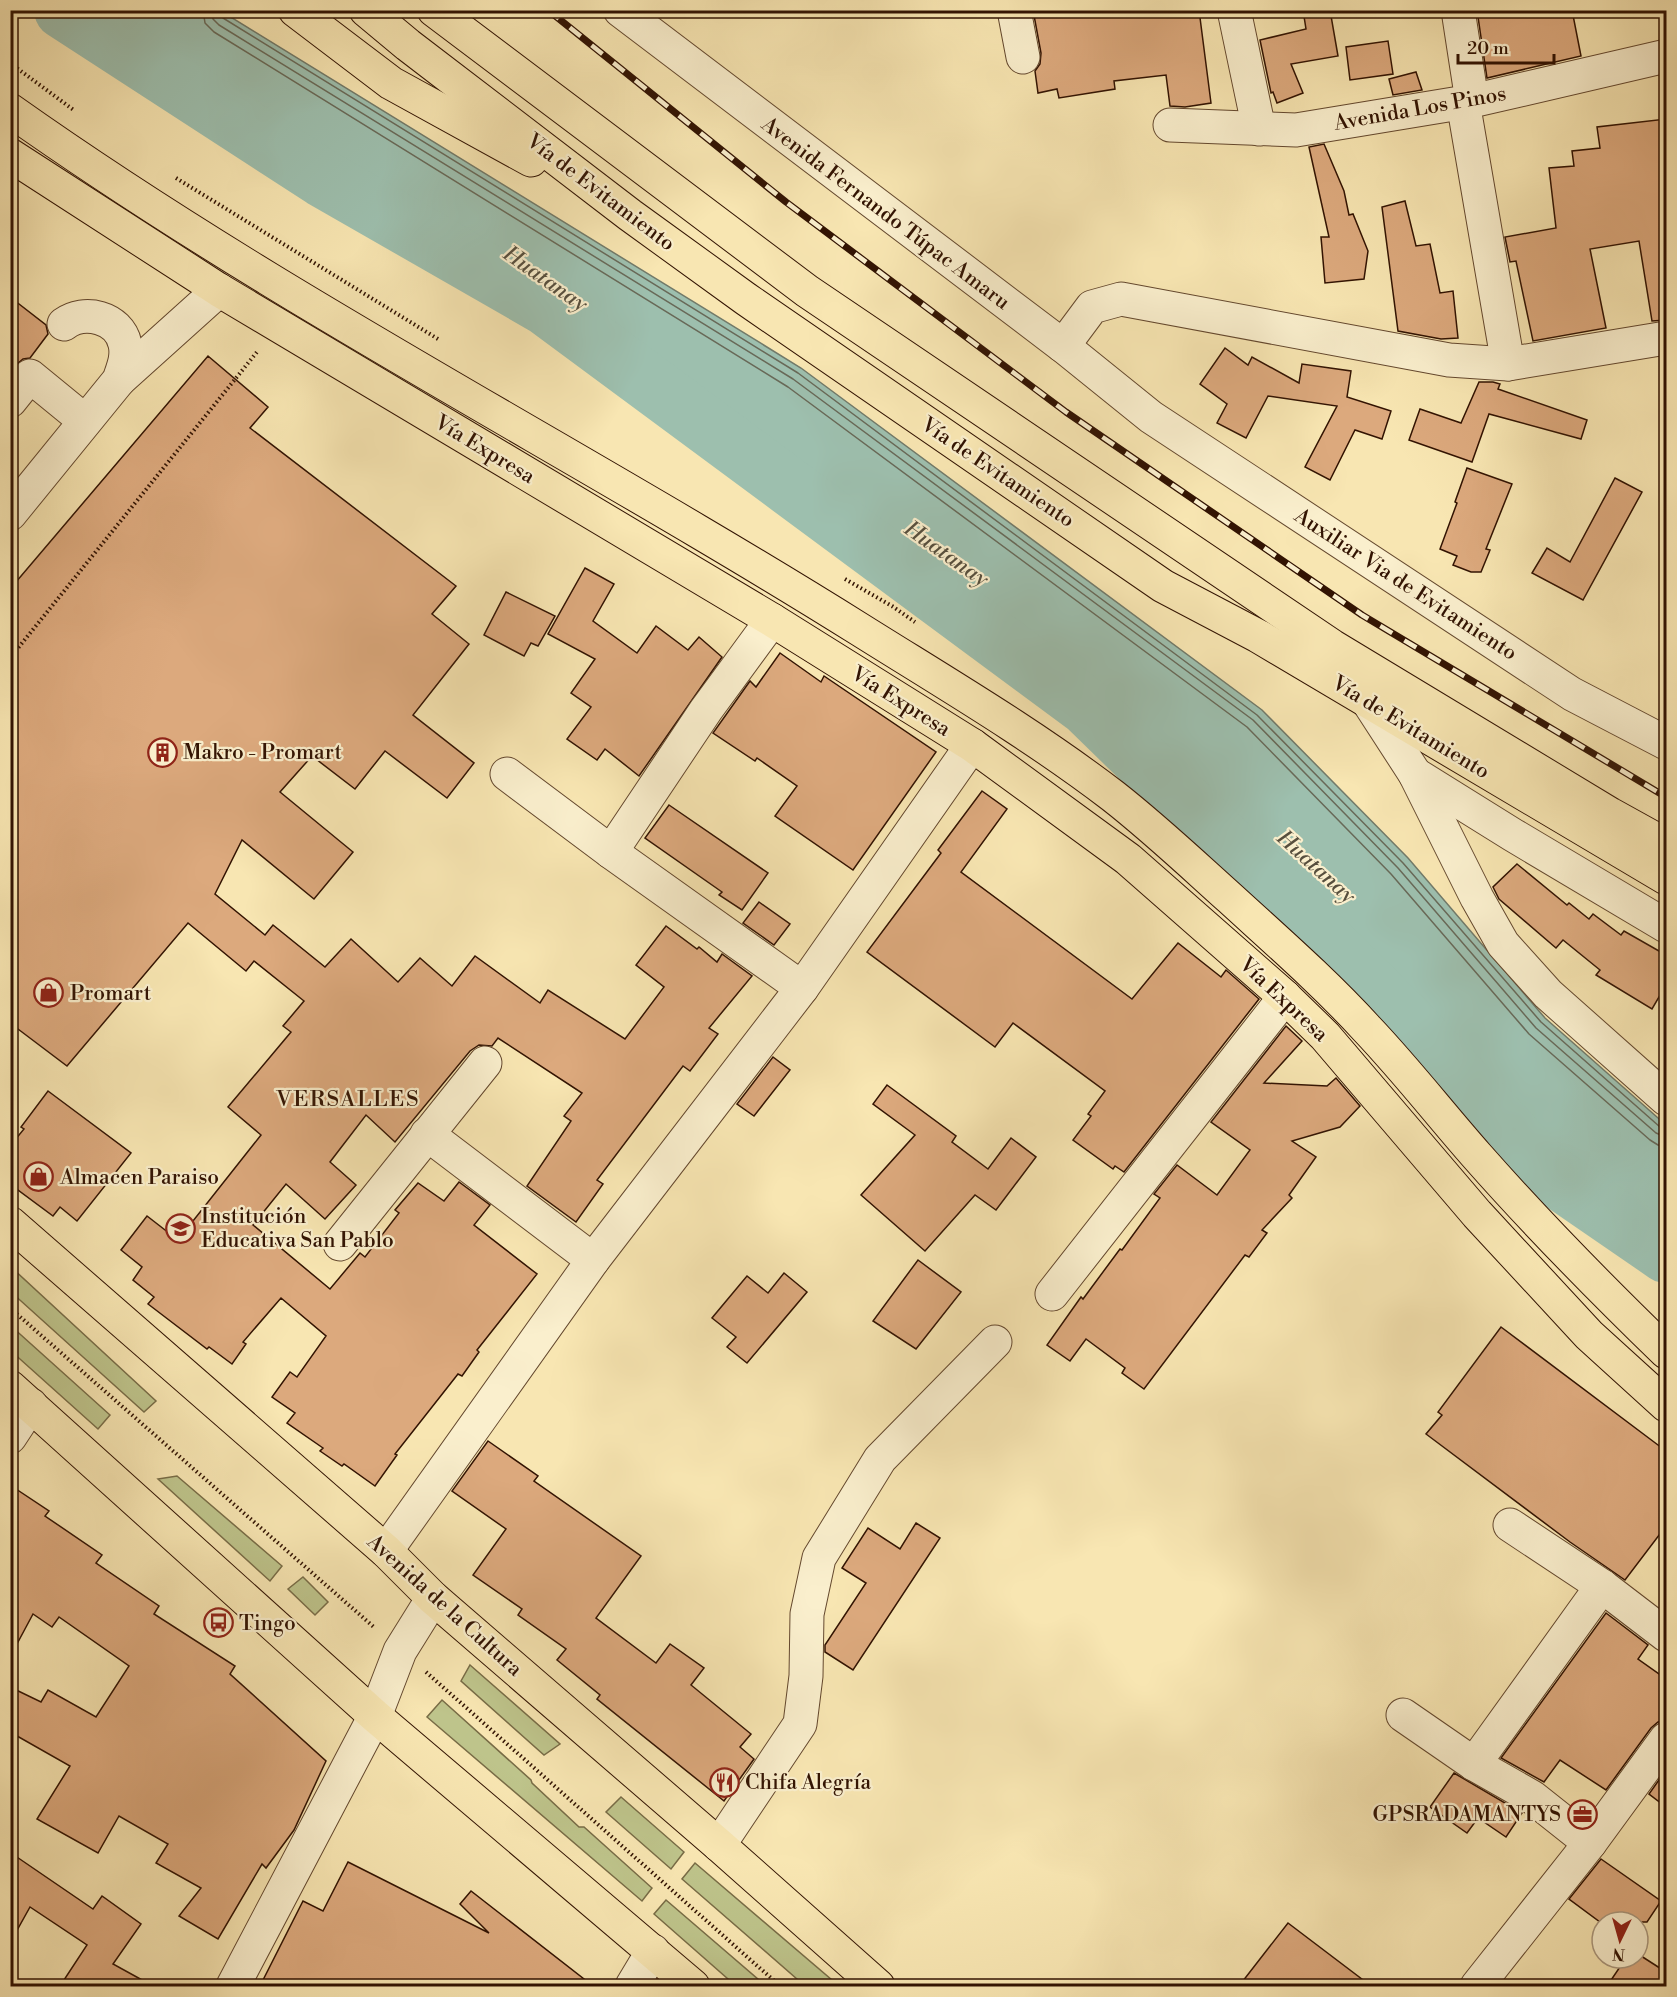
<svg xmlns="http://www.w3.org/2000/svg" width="1677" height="1997" font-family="'Libre Bodoni',serif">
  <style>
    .green { fill: #bec48b; stroke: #786c46; stroke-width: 1.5 }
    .water { fill: #9dbfae; stroke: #727a69; stroke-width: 1.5 }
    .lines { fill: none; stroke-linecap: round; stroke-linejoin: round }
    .shore { stroke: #686958; stroke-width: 1.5 }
    .river { stroke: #9dbfae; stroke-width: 58 }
    .building { fill: #dca97d; stroke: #321302; stroke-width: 1.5 }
    .minor-casing { stroke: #64482e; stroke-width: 35 }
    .major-casing { stroke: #321302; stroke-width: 35 }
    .highway-casing { stroke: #321302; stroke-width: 35 }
    .path { stroke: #321302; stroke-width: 4; stroke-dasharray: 1.5 3; stroke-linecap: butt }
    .minor { stroke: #faefcd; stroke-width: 33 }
    .major { stroke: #f8e6b2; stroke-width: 33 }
    .highway { stroke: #f8e6b2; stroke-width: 33 }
    .rail-casing { stroke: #321302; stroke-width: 7 }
    .rail { stroke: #faefcd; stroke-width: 4.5; stroke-dasharray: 14; stroke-linecap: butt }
    .labels { text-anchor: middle; stroke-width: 4.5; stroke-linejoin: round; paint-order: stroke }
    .street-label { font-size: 21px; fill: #321302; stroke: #faefcd }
    .poi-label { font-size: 21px; fill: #321302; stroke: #faefcd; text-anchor: start }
    .water-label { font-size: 22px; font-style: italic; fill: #574f3e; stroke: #faefcd }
    .neighbourhood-label { font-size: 22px; letter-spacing: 1.5px; fill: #321302; stroke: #faefcd }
  </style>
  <rect width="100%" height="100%" fill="#f8e6b2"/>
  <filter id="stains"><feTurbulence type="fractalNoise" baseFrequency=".00333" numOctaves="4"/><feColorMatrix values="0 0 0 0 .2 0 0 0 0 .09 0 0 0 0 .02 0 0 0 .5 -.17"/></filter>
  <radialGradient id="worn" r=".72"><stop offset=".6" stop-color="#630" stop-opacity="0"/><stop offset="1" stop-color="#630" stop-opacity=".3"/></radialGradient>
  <g class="green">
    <path d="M11,1267L156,1401L144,1412L11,1292Z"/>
    <path d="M11,1326L110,1415L98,1429L11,1351Z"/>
    <path d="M177,1476L282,1566L270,1581L158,1479Z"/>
    <path d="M303,1577L328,1602L315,1615L288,1589Z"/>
    <path d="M470,1665L560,1744L544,1755L461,1681Z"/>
    <path d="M442,1700L531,1780L532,1783L579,1827H584L652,1888L642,1901L427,1717Z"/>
    <path d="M621,1797L684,1852L671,1869L606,1812Z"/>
    <path d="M695,1863L839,1986H805L682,1879Z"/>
    <path d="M666,1900L766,1986H736L654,1914Z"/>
  </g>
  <path class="water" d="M63,11H221L801,368L1262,710L1408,858L1545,1018L1666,1125V1254L1544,1170L1416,1032L1282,897L1087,707L545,306L322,178Z"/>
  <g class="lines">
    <g class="shore">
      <path d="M74,10L325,172L548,301L1090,702L1286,892L1420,1028L1548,1166L1666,1247"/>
      <path d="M88,10L329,166L552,294L1095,696L1291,887L1425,1022L1553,1160L1666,1238"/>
      <path d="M105,10L334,158L557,287L1100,689L1298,881L1432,1016L1559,1153L1666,1227"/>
      <path d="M203,10L205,23L214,32L788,387L1247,727L1391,874L1529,1034L1650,1140L1658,1145L1666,1146"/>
      <path d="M212,10L213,19L219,25L793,379L1253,720L1398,868L1536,1028L1656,1133L1666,1137"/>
      <path d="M219,10L223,18L798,373L1257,715L1403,863L1541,1022L1660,1127L1666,1129"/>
    </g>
    <path class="river" d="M63,10L322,178L545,306L1087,707L1282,897L1416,1032L1544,1170L1666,1254"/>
  </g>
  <g class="building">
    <path d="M1033,10H1199L1211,103L1185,107L1170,106L1166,75L1114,81L1115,89L1059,98L1057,89L1038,93L1035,71L1040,64L1041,53Z"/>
    <path d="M1303,10H1330L1338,56L1291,64L1303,93L1277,103L1273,92L1271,93L1260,40L1306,29Z"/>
    <path d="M1477,10H1572L1581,56L1487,78Z"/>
    <path d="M1388,41L1393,74L1350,80L1346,47Z"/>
    <path d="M1416,72L1422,90L1393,95L1389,79Z"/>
    <path d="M1666,119V320L1652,321L1639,241L1590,249L1606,328L1533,341L1516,261L1510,262L1505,237L1556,228L1549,168L1574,166L1572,151L1600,148L1597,127Z"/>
    <path d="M1324,144L1344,191L1349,215L1353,214L1368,251L1364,279L1325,283L1321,237H1329L1309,147Z"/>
    <path d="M1405,201L1416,246L1430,244L1440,293L1453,291L1458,338L1441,339L1398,331L1382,207Z"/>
    <path d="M10,297L46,325L48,334L30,358L23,359L10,370Z"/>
    <path d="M1225,348L1248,365L1252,357L1299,383L1302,364L1351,371L1347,397L1391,411L1382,439L1355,430L1330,480L1305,467L1337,406L1268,396L1246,438L1217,423L1227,404L1200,384Z"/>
    <path d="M208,356L268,407L250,428L456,586L432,614L469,644L413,715L474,763L447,798L385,751L355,789L312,756L280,792L353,852L314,899L242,840L215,894L265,935L273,925L325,967L351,939L398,982L420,958L452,986L475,956L540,1003L548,990L625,1039L664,987L636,965L666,926L697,949L699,947L717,962L722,954L752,976L709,1028L718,1034L690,1071L683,1066L597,1180L603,1184L576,1222L527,1186L571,1121L564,1116L582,1093L498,1038L492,1046L479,1045L470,1051L395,1142L366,1115L330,1162L356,1185L325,1219L286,1184L253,1225L330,1289L360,1253L365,1257L399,1213L395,1210L418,1183L444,1201L459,1182L490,1205L474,1225L537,1274L477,1350L479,1352L462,1376L458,1374L395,1454L397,1455L375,1486L344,1464L342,1466L320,1451L323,1448L287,1423L295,1413L272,1397L290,1372L297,1377L326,1336L281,1298L243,1342L246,1344L232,1364L209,1347L207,1349L148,1304L154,1297L133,1280L142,1267L121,1250L147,1216L178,1240L261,1135L228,1107L291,1032L283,1026L304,1001L254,961L246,971L188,923L67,1066L10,1023V589Z"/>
    <path d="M1479,382H1493L1500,384L1498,389L1587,420L1581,439L1489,414L1472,462L1409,440L1420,409L1461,423Z"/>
    <path d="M1467,468L1512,484L1486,549L1490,550L1481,572H1471L1453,565L1457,556L1440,549L1457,503L1455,502Z"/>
    <path d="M1615,478L1642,492L1583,600L1532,573L1547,548L1570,562Z"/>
    <path d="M585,568L614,584L593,621L637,653L656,626L688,650L699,637L722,657L639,776L605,749L597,760L567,739L591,707L571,693L595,659L548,634Z"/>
    <path d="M506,592L555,616L538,646L531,643L524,656L484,635Z"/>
    <path d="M780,653L821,682L824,676L936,752L853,870L775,816L797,786L757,758L755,761L713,733L750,681L756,687Z"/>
    <path d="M982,791L1007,809L961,872L1132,999L1178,943L1221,977L1226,970L1259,999L1124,1172L1115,1166L1113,1169L1073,1140L1091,1116L1088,1114L1105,1091L1013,1023L995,1047L867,952L941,853L938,850Z"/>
    <path d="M669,805L768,873L742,910L719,895L722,892L645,838Z"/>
    <path d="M1517,864L1567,905L1569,903L1589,919L1593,914L1621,935L1624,931L1666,955V985L1652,1009L1596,975L1600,970L1563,940L1556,948L1499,899L1493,887Z"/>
    <path d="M759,902L790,924L774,945L743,923Z"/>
    <path d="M1286,1026L1302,1041L1264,1083L1327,1086L1336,1078L1360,1106L1340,1127L1292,1141L1316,1157L1289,1195L1292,1198L1262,1230L1267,1233L1249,1257L1245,1255L1144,1389L1122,1373L1125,1368L1086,1339L1070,1361L1047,1345L1081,1297L1083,1299L1120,1249L1122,1250L1160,1198L1154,1194L1177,1165L1217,1195L1250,1150L1211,1122Z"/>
    <path d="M773,1057L790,1070L754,1116L737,1104Z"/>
    <path d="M887,1085L956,1136L952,1142L988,1169L1011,1138L1036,1157L996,1210L975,1195L925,1251L861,1195L915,1135L873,1104Z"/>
    <path d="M48,1091L131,1153L77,1221L60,1207L53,1216L10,1184V1146L24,1129L21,1127Z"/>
    <path d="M918,1260L961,1292L916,1349L873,1321Z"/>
    <path d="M784,1273L807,1292L747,1363L727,1347L736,1337L712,1318L747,1276L768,1293Z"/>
    <path d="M1501,1327L1666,1451V1526L1625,1580L1570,1542L1426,1434L1442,1415L1438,1412Z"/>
    <path d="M488,1441L538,1476L534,1481L641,1556L596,1618L656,1663L670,1644L704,1668L691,1685L751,1734L740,1747L754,1759L724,1801L597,1699L600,1695L557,1660L566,1649L518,1615L522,1609L473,1575L506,1529L452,1491Z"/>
    <path d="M10,1485L49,1511L45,1516L102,1555L96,1563L159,1606L154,1614L235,1666L230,1674L326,1761L294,1830L266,1868L262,1864L218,1939L179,1916L201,1888L156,1863L168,1844L119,1816L98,1853L37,1819L70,1766L10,1732V1687L41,1702L48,1690L96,1717L129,1666L59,1617L52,1627L33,1614L10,1657Z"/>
    <path d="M916,1523L940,1538L853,1670L825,1652V1645L866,1583L842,1568L868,1528L900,1549Z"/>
    <path d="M1606,1613L1648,1645L1638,1659L1666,1679V1721L1658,1722L1651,1728L1606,1790L1560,1760L1544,1782L1501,1758Z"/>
    <path d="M1666,1770V1807L1649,1794Z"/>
    <path d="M1454,1773L1522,1813L1506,1837L1478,1818L1467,1833L1430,1807Z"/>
    <path d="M11,1853L93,1909L102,1896L141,1924L113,1964L153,1986H60L87,1945L30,1907L11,1941Z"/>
    <path d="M1601,1859L1661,1901L1647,1922H1600L1569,1899Z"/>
    <path d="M348,1862L489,1933L460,1904L471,1891L593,1986H260L303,1901L323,1911Z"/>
    <path d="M1288,1923L1371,1986H1239Z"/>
    <path d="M1638,1954L1666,1972V1986H1607L1626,1958H1638Z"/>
  </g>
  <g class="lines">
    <defs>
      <g id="minor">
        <path d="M620,10L1063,346L1151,417L1572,694L1666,743"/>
        <path d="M1014,10L1023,57"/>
        <path d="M1234,10L1259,129"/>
        <path d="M1458,10L1472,101"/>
        <path d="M1463,102L1508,364"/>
        <path d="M1170,125L1296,130L1472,101L1666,56"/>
        <path d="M1063,346L1092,307L1121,299L1449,360L1508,364L1666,338"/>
        <path d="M119,380L219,290"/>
        <path d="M10,401L30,376L85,421"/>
        <path d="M10,514L119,380C123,368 128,357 125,344C119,317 84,309 64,324"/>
        <path d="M1369,703L1415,774L1477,898L1503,944L1548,994L1666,1099"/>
        <path d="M507,774L611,852L802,988"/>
        <path d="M1415,774L1513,835L1666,926"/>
        <path d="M611,852L706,710L772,620"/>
        <path d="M427,1134L593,1260"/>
        <path d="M340,1244L485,1063"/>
        <path d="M1052,1294L1285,997"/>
        <path d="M10,1437L31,1405"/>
        <path d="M1510,1525L1602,1586L1666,1635"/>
        <path d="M386,1551L593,1260L802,988L972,745"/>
        <path d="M1403,1715L1474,1764L1532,1797L1590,1843"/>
        <path d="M1474,1764L1602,1586"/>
        <path d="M719,1845L800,1724L806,1676L807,1614L819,1558L880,1459L995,1342"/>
        <path d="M233,1986L375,1716L400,1651L433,1598"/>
        <path d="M632,1986L653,1951"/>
        <path d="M1477,1986L1590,1843L1666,1739"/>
      </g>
      <g id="major">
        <path d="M10,110C281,302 578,453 859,629C945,683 1032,734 1113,796C1154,828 1192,864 1231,899C1278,942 1325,983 1367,1029C1406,1070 1440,1114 1477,1156C1537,1224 1601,1289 1666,1352"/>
        <path d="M10,155L219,290L772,620L972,745L1128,859L1285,997L1325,1036L1477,1214L1589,1335L1666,1405"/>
      </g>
      <g id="highway">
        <path d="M295,10L391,83L531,160"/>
        <path d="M366,10L408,45L630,215L746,299L1163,586L1258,636L1666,878"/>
        <path d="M434,10L807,291L1332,646L1610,814L1666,845"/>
        <path d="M10,1223L386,1551L433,1598L719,1845L878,1986"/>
        <path d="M10,1387L375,1716L693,1986"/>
      </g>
    </defs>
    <use href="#minor" class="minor-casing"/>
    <use href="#major" class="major-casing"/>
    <use href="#highway" class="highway-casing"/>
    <g class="path">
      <path d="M10,63L75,111"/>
      <path d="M176,178L438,339"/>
      <path d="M845,579L892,606L915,622"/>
      <path d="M10,658L257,352"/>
      <path d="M10,1308L375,1628"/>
      <path d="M426,1672L780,1986"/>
    </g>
    <use href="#minor" class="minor"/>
    <use href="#major" class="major"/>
    <use href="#highway" class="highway"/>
    <defs>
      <path id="rail" d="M548,10L786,202L1066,412L1362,615L1666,797"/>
    </defs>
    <use href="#rail" class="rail-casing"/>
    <use href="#rail" class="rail"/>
  </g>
  <defs>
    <symbol id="building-ring" viewBox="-11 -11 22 22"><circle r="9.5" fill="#faefcd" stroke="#8f2418" stroke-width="1.5"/><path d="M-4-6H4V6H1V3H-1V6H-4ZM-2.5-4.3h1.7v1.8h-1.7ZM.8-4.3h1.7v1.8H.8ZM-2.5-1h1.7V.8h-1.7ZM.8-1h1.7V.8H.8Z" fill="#8f2418"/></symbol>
    <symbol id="shop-ring" viewBox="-11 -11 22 22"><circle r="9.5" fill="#faefcd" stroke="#8f2418" stroke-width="1.5"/><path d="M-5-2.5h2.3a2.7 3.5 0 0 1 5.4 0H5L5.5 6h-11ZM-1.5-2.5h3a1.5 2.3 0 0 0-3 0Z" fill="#8f2418"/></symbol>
    <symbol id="school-ring" viewBox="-11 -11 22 22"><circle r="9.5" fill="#faefcd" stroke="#8f2418" stroke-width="1.5"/><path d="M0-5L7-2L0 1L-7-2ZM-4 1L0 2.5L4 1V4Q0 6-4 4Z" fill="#8f2418"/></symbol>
    <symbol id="bus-ring" viewBox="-11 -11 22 22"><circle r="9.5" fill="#faefcd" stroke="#8f2418" stroke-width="1.5"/><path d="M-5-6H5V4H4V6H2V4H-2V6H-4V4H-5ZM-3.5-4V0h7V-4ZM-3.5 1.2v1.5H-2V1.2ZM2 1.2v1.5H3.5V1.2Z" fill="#8f2418"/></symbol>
    <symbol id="restaurant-ring" viewBox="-11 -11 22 22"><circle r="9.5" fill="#faefcd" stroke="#8f2418" stroke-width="1.5"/><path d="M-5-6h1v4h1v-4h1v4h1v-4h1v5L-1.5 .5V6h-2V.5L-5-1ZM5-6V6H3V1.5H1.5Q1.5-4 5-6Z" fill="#8f2418"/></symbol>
    <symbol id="office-ring" viewBox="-11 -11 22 22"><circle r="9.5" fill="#faefcd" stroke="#8f2418" stroke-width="1.5"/><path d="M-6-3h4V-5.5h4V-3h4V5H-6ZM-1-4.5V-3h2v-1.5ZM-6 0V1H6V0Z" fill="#8f2418"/></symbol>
  </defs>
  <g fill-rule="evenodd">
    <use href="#building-ring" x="146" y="736" width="33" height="33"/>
    <use href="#shop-ring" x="32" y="976" width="33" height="33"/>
    <use href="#shop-ring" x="22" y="1160" width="33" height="33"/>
    <use href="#school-ring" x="164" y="1212" width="33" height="33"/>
    <use href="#bus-ring" x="202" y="1606" width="33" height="33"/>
    <use href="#restaurant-ring" x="708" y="1766" width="33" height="33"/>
    <use href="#office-ring" x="1566" y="1798" width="33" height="33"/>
  </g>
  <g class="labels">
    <g class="street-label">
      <text transform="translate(1420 108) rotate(-10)" y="7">Avenida Los Pinos</text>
      <text transform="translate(601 192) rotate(37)" y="7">Vía de Evitamiento</text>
      <text transform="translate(886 213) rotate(37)" y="7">Avenida Fernando Túpac Amaru</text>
      <text transform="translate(485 449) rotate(31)" y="7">Vía Expresa</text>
      <text transform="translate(998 472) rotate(34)" y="7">Vía de Evitamiento</text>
      <text transform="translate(1406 584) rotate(33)" y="7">Auxiliar Via de Evitamiento</text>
      <text transform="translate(901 701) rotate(32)" y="7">Vía Expresa</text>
      <text transform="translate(1411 727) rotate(31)" y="7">Vía de Evitamiento</text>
      <text transform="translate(1284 999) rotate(43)" y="7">Vía Expresa</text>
      <text transform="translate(445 1605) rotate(42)" y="7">Avenida de la Cultura</text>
    </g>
    <g class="poi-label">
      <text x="183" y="759">Makro - Promart</text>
      <text x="70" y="1000">Promart</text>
      <text x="60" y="1184">Almacen Paraiso</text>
      <text x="201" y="1223">Institución<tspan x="201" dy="24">Educativa San Pablo</tspan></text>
      <text x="239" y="1630">Tingo</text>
      <text x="745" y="1789">Chifa Alegría</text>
      <text x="1561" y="1821" text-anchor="end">GPSRADAMANTYS</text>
    </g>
    <g class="water-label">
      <text transform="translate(546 278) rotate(35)" y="8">Huatanay</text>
      <text transform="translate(947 553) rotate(35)" y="8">Huatanay</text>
      <text transform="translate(1317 866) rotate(42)" y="8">Huatanay</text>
    </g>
    <g class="neighbourhood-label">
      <text x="348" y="1106">VERSALLES</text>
    </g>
  </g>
  <rect width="1677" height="1997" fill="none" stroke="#f8e6b2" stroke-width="36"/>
  <rect x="12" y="12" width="1653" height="1973" fill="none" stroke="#321302" stroke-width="3"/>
  <rect x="18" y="18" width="1641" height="1961" fill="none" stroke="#321302" stroke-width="1.5"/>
  <g transform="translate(1620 1940) rotate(185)"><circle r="28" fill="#faefcd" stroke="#aa977c" stroke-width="1.5"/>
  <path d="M0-4.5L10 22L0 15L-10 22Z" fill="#8f2418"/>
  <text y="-9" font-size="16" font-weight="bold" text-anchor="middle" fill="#321302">N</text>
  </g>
  <path d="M1458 54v9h96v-9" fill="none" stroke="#321302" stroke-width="3"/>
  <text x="1467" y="54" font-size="18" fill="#321302" stroke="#faefcd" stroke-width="4.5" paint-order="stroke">20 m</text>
  <rect width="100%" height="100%" filter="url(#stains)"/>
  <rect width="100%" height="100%" fill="url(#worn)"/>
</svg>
